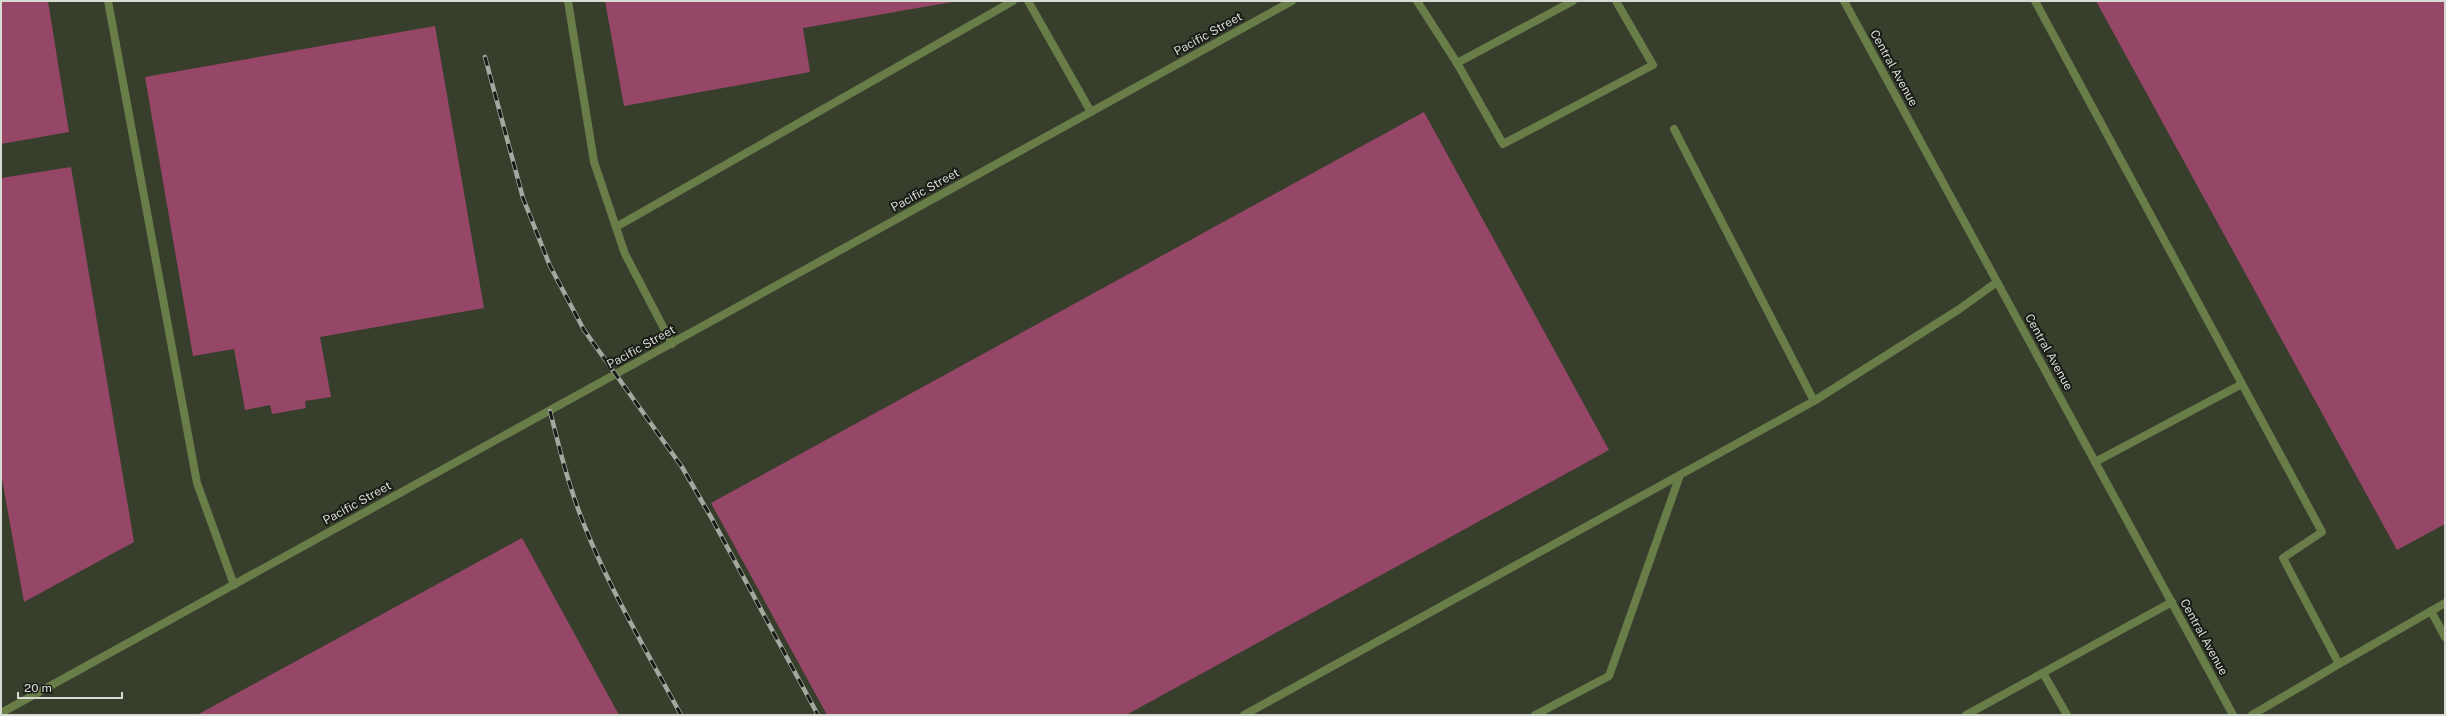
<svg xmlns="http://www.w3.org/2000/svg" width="2446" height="716" font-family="'Public Sans',sans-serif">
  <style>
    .built { fill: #373f2c }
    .building { fill: #964667 }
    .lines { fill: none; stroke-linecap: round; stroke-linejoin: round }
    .service { stroke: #697d49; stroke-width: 8 }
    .minor { stroke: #697d49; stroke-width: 8 }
    .tertiary { stroke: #697d49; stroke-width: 8 }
    .rail-casing { stroke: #a4a99f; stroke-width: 4.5 }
    .rail { stroke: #191c16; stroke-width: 3; stroke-dasharray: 9; stroke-linecap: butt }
    .labels { text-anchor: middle; stroke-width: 4; stroke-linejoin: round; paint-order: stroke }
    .street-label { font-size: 12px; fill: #d7dbd3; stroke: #191c16 }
  </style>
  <rect width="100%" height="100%" fill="#303528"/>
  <rect class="built" x="1" y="1" width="2444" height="714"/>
  <g class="building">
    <path d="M1,1H48L69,132L1,144Z"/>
    <path d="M605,1H952V2L803,28L810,72L624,106Z"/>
    <path d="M2096,1H2445V524L2397,550Z"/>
    <path d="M435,26L484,308L320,337L331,397L305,401L306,408L272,414L270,405L245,410L234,349L193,356L145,77Z"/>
    <path d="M1424,112L1609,450L1126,715H827L711,503Z"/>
    <path d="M71,167L134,542L24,602L1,473V178Z"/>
    <path d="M522,538L619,715H197Z"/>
  </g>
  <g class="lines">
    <g class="service">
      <path d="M108,1L197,483L234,585"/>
      <path d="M568,1L594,162L625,254L672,344"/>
      <path d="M1028,1L1091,112"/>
      <path d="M1417,1L1457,63L1503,144L1653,65L1616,1"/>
      <path d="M2035,1L2322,532L2283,558L2339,664L2252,715"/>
      <path d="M1457,63L1573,1"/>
      <path d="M1674,129L1814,401L1958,310L1997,282"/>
      <path d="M616,227L1013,1"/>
      <path d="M2095,462L2242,384"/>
      <path d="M2431,611L2445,637"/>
      <path d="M2339,664L2445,603"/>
      <path d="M2043,673L2067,715"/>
      <path d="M1244,715L1814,401"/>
      <path d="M1535,715L1609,676L1680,475"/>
      <path d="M1966,715L2172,602"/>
    </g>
    <path class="minor" d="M1,713L1292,1"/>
    <path class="tertiary" d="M1844,1L2233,715"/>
    <defs>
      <g id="rail">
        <path d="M485,57L523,198L550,266L584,330L682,467L711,517L818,715"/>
        <path d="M550,411C557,438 563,465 572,491C596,567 643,644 681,715"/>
      </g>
    </defs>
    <use href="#rail" class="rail-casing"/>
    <use href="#rail" class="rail"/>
  </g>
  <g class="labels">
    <g class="street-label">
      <text transform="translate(1208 34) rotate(-29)" y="4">Pacific Street</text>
      <text transform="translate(1894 68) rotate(61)" y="4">Central Avenue</text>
      <text transform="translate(925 190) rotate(-29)" y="4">Pacific Street</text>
      <text transform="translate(641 347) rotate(-29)" y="4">Pacific Street</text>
      <text transform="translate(2049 352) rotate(61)" y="4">Central Avenue</text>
      <text transform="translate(357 503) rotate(-29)" y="4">Pacific Street</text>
      <text transform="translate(2204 637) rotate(61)" y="4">Central Avenue</text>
    </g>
  </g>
  <rect width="2446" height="716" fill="none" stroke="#d7dbd3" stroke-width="4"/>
  <path d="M18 692v6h104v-6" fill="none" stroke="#d7dbd3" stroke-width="2"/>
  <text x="24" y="692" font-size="12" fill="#d7dbd3" stroke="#191c16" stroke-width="3" paint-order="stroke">20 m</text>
</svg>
